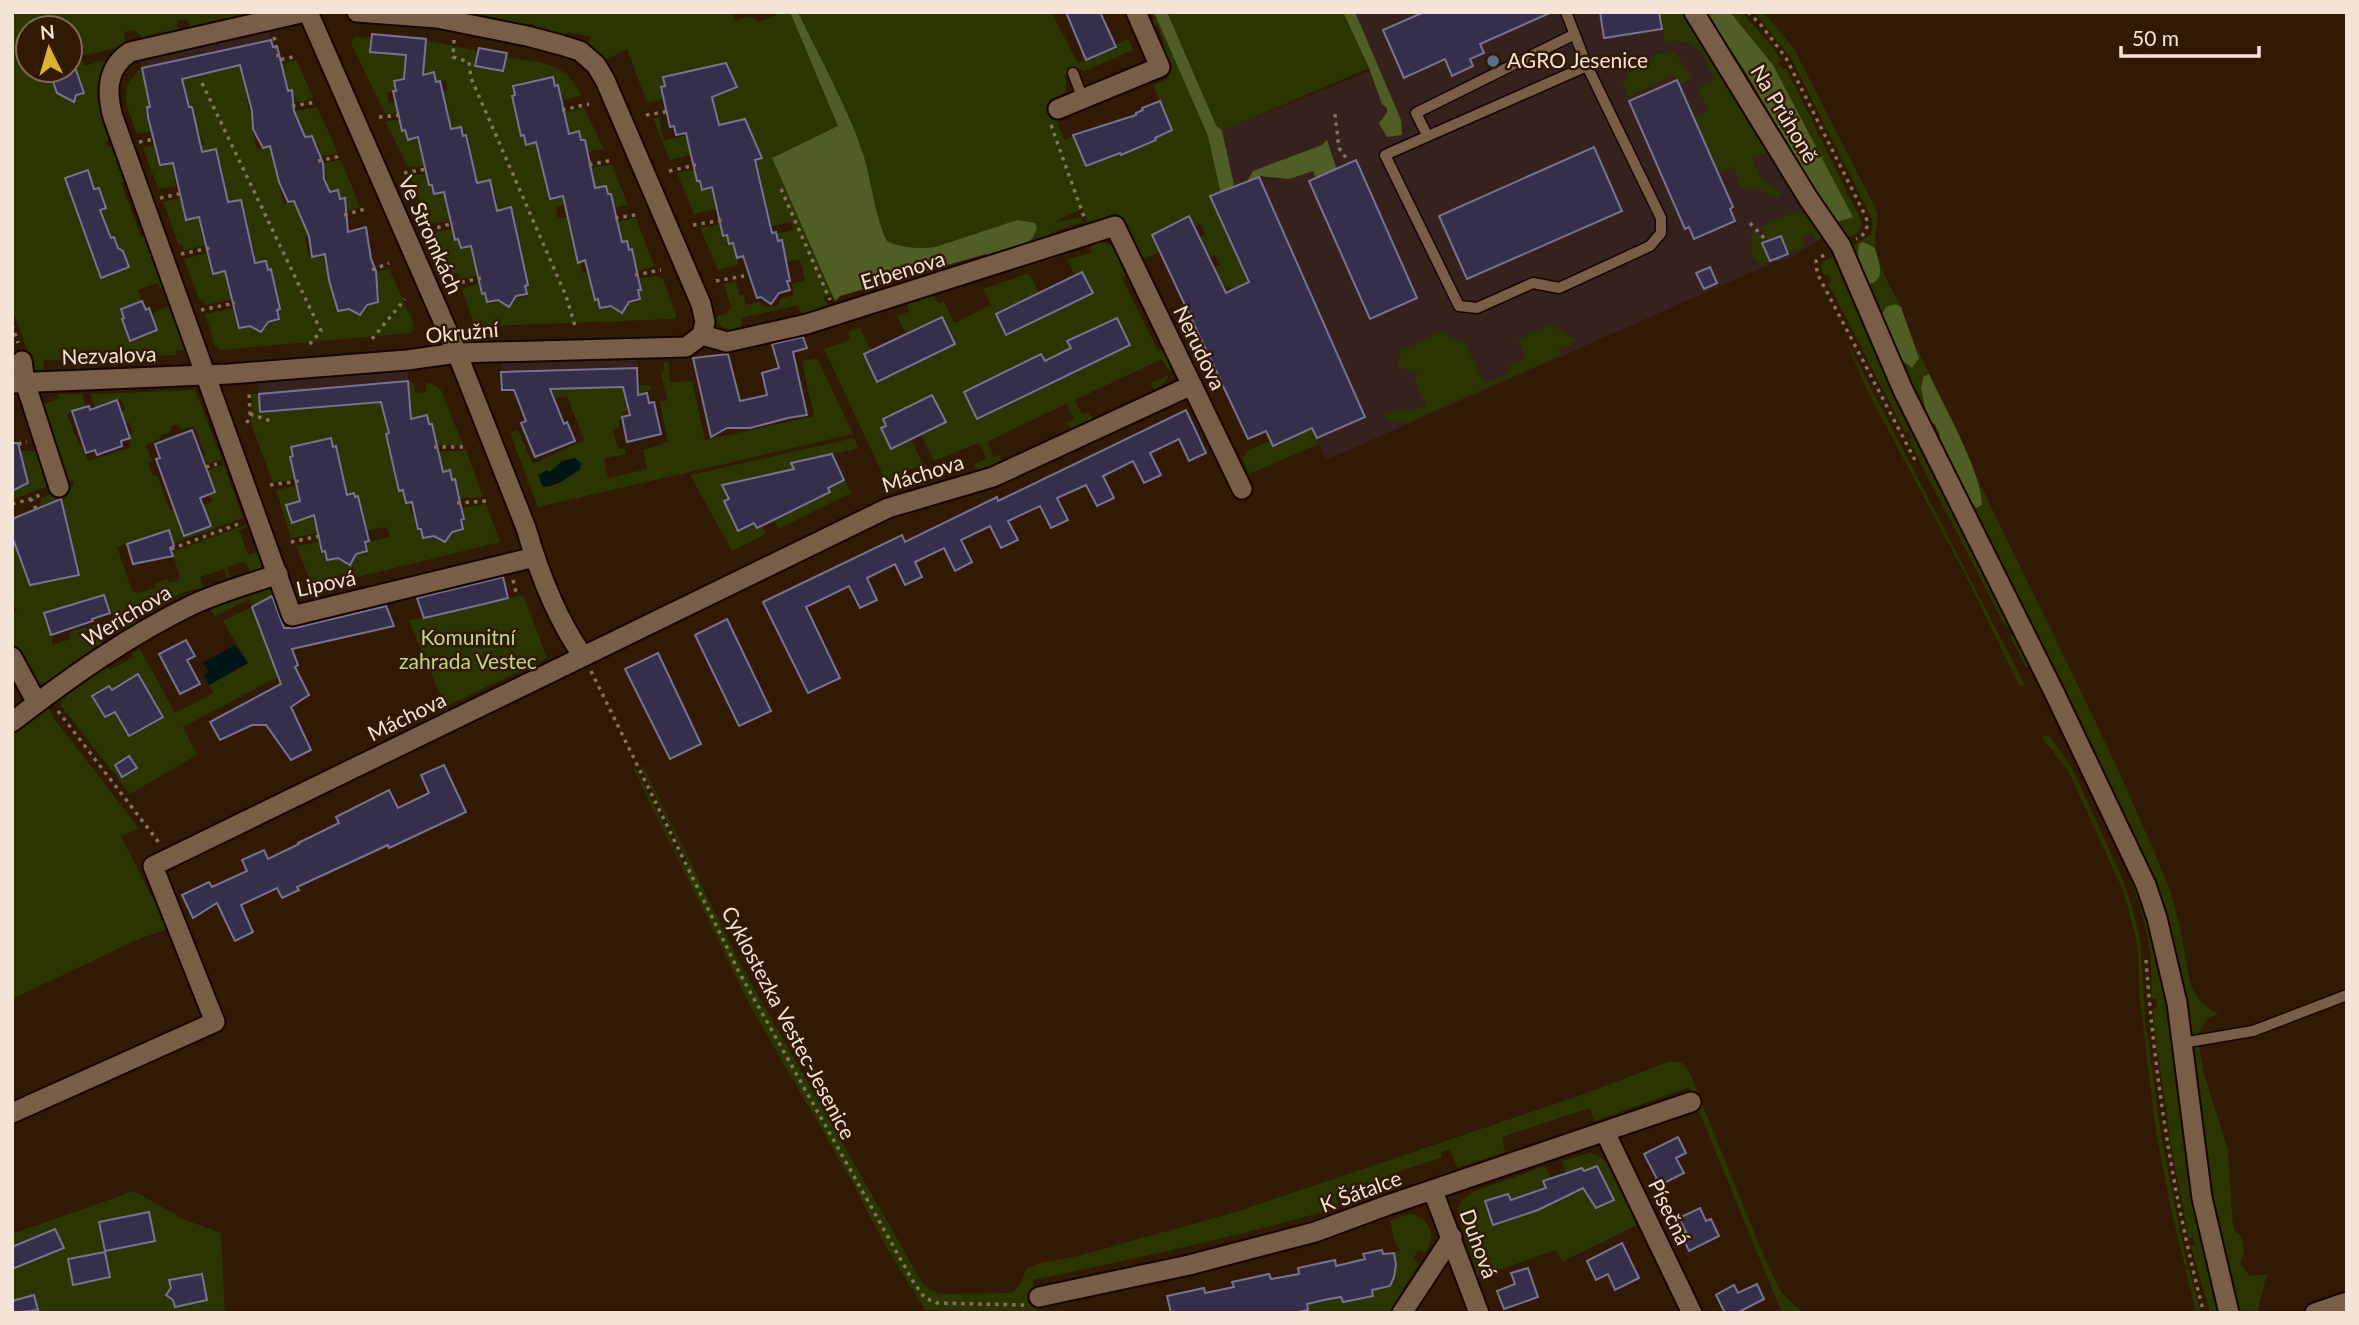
<svg xmlns="http://www.w3.org/2000/svg" width="2359" height="1325" font-family="Lato,sans-serif">
  <style>
    .industrial { fill: #35221d }
    .green { fill: #2a3500; fill-rule: evenodd }
    .forest { fill: #505e25 }
    .water { fill: #001516 }
    .building { fill: #352f4c; stroke: #787293; stroke-width: 2 }
    .lines { fill: none; stroke-linecap: round; stroke-linejoin: round }
    .service-casing { stroke: #180400; stroke-width: 13 }
    .minor-casing { stroke: #180400; stroke-width: 23 }
    .path { stroke: #85715f; stroke-width: 3.5; stroke-dasharray: 3.5 5; stroke-linecap: butt }
    .service { stroke: #795e47; stroke-width: 10 }
    .minor { stroke: #795e47; stroke-width: 19 }
    .service-dot { fill: #5c6f8a; stroke: #311a04; stroke-width: 2.5 }
    .labels { text-anchor: middle; stroke-width: 5; stroke-linejoin: round; paint-order: stroke }
    .poi-label { font-size: 21px; fill: #f4e4d7; stroke: #311a04; text-anchor: start }
    .street-label { font-size: 21px; fill: #f4e4d7; stroke: #311a04 }
    .park-label { font-size: 21px; fill: #c1d883; stroke: #311a04 }
  </style>
  <rect width="100%" height="100%" fill="#311a04"/>
  <g class="industrial">
    <path d="M1344,12H1693L1831,232L1791,258L1777,261L1326,460L1210,196L1208,136L1371,71Z"/>
    <path d="M267,21L275,58L145,86L138,50Z"/>
    <path d="M637,348L638,386L502,390L501,352Z"/>
    <path d="M407,360L410,399L260,412L257,372Z"/>
  </g>
  <g class="green">
    <path d="M12,12H263L191,28L186,19L177,21V31L143,38L135,30L124,32L125,42L118,48L80,56L84,66L101,61L106,63C94,86 101,116 109,138L106,143L108,147H112L125,182L121,183L141,236L144,235L163,287L160,288L158,283L138,290L142,301L121,309L124,318L122,319L131,340L157,330L151,314L170,306L186,350L176,351V355L151,356V368L149,369L148,356L115,358V370H113L112,357L79,359V371H77L76,359L43,360L44,373L35,371L12,309ZM28,28H70V70H28Z"/>
    <path d="M450,12H731L735,21L749,16L756,19L758,22L776,15L777,12H790L838,126L772,158L832,294L824,297L829,308L802,317L798,305L741,318L743,332C730,335 722,328 715,318L727,312L731,307L724,284L736,281L739,295H744L746,305L759,302L765,307L777,306L781,298L794,295L792,284L805,280L800,260L783,262L775,234L794,230L791,222L766,227L716,129L713,117L718,116L715,104L711,106L702,68L663,77L664,99L647,103L627,49L604,61L585,45L592,37L569,32L563,36L536,29L535,25L530,23L526,27Z"/>
    <path d="M799,12H1051L1078,63L1116,49L1115,45L1128,39L1133,50L1082,72L1080,68L1064,75C1070,90 1065,97 1050,104L1064,140L1073,136L1086,166L1120,152L1122,155L1156,140L1155,138L1172,130L1153,85L1169,78L1167,73L1169,71L1159,48L1164,42L1157,25L1151,27L1150,21L1154,19L1152,12H1155L1212,144L1234,185L1210,197L1319,444L1249,474L1241,457L1246,455L1245,452L1271,440L1234,297L1229,286L1223,288L1214,268L1220,265L1215,255L1208,257L1199,237L1205,234L1200,224L1194,226L1189,216L1152,235L1160,252L1139,261L1120,217L1089,227L1082,209L1055,222L1082,217L1083,222L1051,233L1052,238L1022,248L1017,220L935,247C918,249 902,248 887,241Z"/>
    <path d="M1167,12H1343L1369,68L1222,131L1216,125Z"/>
    <path d="M1660,12H1688L1715,52L1790,174L1795,189L1792,196L1770,151L1752,159L1761,178L1782,194L1780,199C1768,193 1755,185 1741,189L1734,167L1719,174L1694,117L1708,111L1698,88L1715,79C1700,52 1699,37 1665,42Z"/>
    <path d="M1730,12H1742L1774,49L1781,61L1778,62L1783,69L1786,68L1861,220C1864,231 1854,235 1846,239L1837,222L1853,217L1773,65Z"/>
    <path d="M1754,12H1763L1793,47L1877,211C1879,225 1873,236 1876,250C1880,270 1892,289 1901,307L1895,304L1886,307L1882,314L1919,358L1917,347L1929,374L1923,377L1921,389L1927,417L1940,435V443L1962,487L1968,495L1982,505L1977,477C2038,607 2105,733 2160,866C2170,888 2177,913 2182,937C2185,953 2186,973 2193,989C2198,999 2208,1011 2219,1013L2206,1020L2197,1037L2204,1074L2228,1150L2232,1216L2234,1230L2241,1236L2244,1251L2240,1264L2250,1276L2267,1274L2257,1313H2235L2214,1223L2174,956L1923,418L1850,247L1870,235L1873,224L1871,217L1791,58Z"/>
    <path d="M355,37L372,38L371,52L424,57L426,40L478,51L476,66L503,71L506,57C539,63 566,60 581,96L557,101L560,95L557,84L513,86L514,93L511,94L521,136L524,135L526,144L539,143L538,151L548,192L551,191L553,199L565,197L567,203L556,208L558,218L568,217L574,245H577L586,261L581,262L583,273L589,272L594,301L598,299L601,308L616,306L624,309L628,307V304L641,301L638,290L641,289L639,278L657,276L663,279L676,315L675,319L487,326L474,322L461,288L478,284L481,295H486L488,304L503,301L508,305L515,302V299L527,296L525,285H528L526,273L523,274L519,257L522,255L520,246L506,239L493,203L497,202L494,190L475,186L473,178L477,176L474,165H470L467,149L471,148L468,136L464,137L462,130L448,133L445,121L450,120L448,108L443,109L439,93L448,90L446,81L437,80L435,73L396,82L397,88L387,93L389,103L397,102L403,113L387,114L382,108L352,45V40Z"/>
    <path d="M1671,51L1676,54L1692,80L1679,84L1674,75L1627,97L1623,86L1628,72L1656,55Z"/>
    <path d="M275,58L277,65L297,60L313,98L302,102L295,101L292,89L288,90L285,82L246,91L249,111L253,110L256,126L252,127L257,149L272,146L275,168L280,167L283,182L279,184L284,204L299,201L298,209L301,221H306L309,236L305,238L309,257L327,253L329,261L326,262L337,311L355,308L360,313L367,309V306L379,303V291L373,273L389,269L414,324L411,333L220,350L215,346L205,314L233,308L238,329L254,326L259,331L267,327L266,324L279,321L277,310L279,309L271,270L267,271L253,264L250,256L255,255L253,243L248,244L244,227H249L246,215L241,216L229,202L226,190H221L219,174L223,173L220,161L200,158L198,147L202,145L200,133L195,134L192,118L196,116L193,105L189,106L186,98L145,108L149,127H152L153,131L137,134C128,107 115,89 142,68L146,86Z"/>
    <path d="M317,107L338,153L321,157L319,145L299,139L301,129L298,117L294,118L293,111Z"/>
    <path d="M584,108L604,149L587,152L579,134L565,137L563,125L567,124L564,112Z"/>
    <path d="M659,117L664,140L693,134L695,154L670,160L653,119Z"/>
    <path d="M401,120L404,131H407L410,141L422,139L430,165L408,168L385,121Z"/>
    <path d="M154,145L158,166L172,164L176,186L158,189L143,147Z"/>
    <path d="M341,160L360,207L348,211L345,199L341,200L339,193L326,195L324,187L328,185L325,173L321,174L319,164Z"/>
    <path d="M612,165L628,205L610,209L614,206L611,194L592,191L590,182L594,181L591,168Z"/>
    <path d="M699,169L707,189L715,188L717,209L694,214L677,173Z"/>
    <path d="M432,172L428,175L431,188L434,187L436,195L448,192L456,219L435,224L430,222L409,177Z"/>
    <path d="M180,198L185,220L198,218L202,237H207L209,245L184,250L182,245H179L163,202Z"/>
    <path d="M1798,211H1800L1807,222L1803,211L1808,213L1823,233V236L1819,240L1815,239L1812,233L1802,238L1805,246L1788,254L1781,236L1763,243L1770,261L1762,265L1760,262H1757L1751,250L1753,248L1751,237L1754,231L1761,237L1766,233L1760,227Z"/>
    <path d="M636,218L654,266L634,272L633,250L619,243L617,222Z"/>
    <path d="M721,224L724,237H727L729,244L737,242L738,265L718,270L700,228Z"/>
    <path d="M454,229L457,241H461L462,249L475,246C473,257 474,265 481,275L460,279L458,273H452L434,232Z"/>
    <path d="M1100,241L1117,248L1130,273L1122,278L1158,351L1166,348C1173,367 1173,380 1154,390L1151,383L1170,374L1162,359L1075,400L1082,415L1089,412L1094,422L1072,432L1067,423L1074,419L1066,404L987,442L994,457L999,455L1003,464L977,473L974,464L987,459L979,443L934,461L921,434L945,422L932,395L883,419L886,426L881,429L891,449L911,439L923,464L903,473L908,487L891,492L824,349L850,340L848,331L860,328L871,351L878,381L955,344L942,317L906,334L897,315L909,312L906,301L934,293L938,304L944,302L954,323L991,305L983,289L1029,273L1039,293L996,314L1006,334L1092,293L1082,272L1075,275L1067,260L1092,252L1089,243ZM1116,318L1130,345L1065,351L1071,348L1068,341ZM1041,354L1054,381L977,419L964,392Z"/>
    <path d="M207,253L211,274L225,272L229,292H234L235,299L205,305L203,300L199,299L184,259Z"/>
    <path d="M1837,254L2028,651V666L2026,667L2010,636L2014,634L2010,626L2006,628L1909,440L1912,438L1909,431L1905,432L1828,283L1831,280L1828,274L1824,275L1821,267L1822,262Z"/>
    <path d="M1551,324L1577,341L1559,350L1561,355L1408,422L1386,420L1387,415L1394,412L1427,407L1415,382L1418,372L1398,367L1401,351L1442,332L1465,344L1485,383L1511,372L1509,366L1526,359L1518,340Z"/>
    <path d="M1844,336L2025,685L2020,687L1966,576L1867,390Z"/>
    <path d="M817,358L853,434L538,507L510,433L518,430L533,464L584,440L567,396L554,399L550,389L650,385V390L625,398L628,411L623,412L624,418L618,420L620,428L613,430L618,449L625,448L626,454L604,459L608,478L647,469L643,450L668,442L660,402L667,400L661,373L665,371L663,362H669L670,382L692,381L705,440L814,416L802,361Z"/>
    <path d="M408,381L413,382L415,393L426,392V383H431L441,390L463,445H433L435,437L432,424H429L426,415L387,424L389,433L386,435L395,462L392,463L395,475L398,474L409,491L404,493L406,503L414,501L415,504L409,505L412,514L417,513L415,519L418,531H421L423,538L437,535L438,539H447L449,532L465,519L462,508L486,504L500,542L313,588L296,546L318,542L321,554L325,553L327,560L339,559L346,563L351,562L356,555L367,551V537L372,541L390,537L387,527L363,531L344,496L343,489L346,488L343,475L340,476L336,447H333L331,438L291,447L293,456L290,457L292,469L299,478L273,483L251,424L252,394H259L260,411L323,406L321,388L343,387L344,404L409,400Z"/>
    <path d="M195,390L222,459L208,464L202,456L205,455L194,426L182,430L178,424L170,427L171,431L160,435L161,438L146,445L152,461L148,463L153,476L157,475L170,510L174,509L178,519L199,506L212,502L209,495L215,492L207,470L224,465L243,518L172,544L168,532L117,547L132,591L137,593L156,588L155,583L167,579L169,583L179,580V574L172,552L250,523L251,525L239,530L248,555L260,551C264,563 264,569 251,573L245,561L227,568L231,581H229L224,569L200,577L205,592L200,593L198,588L182,593L136,619L139,625L131,629L129,627L120,628L117,625L104,595L44,613L53,645L71,639L69,632L96,624L102,645L50,682L44,685L36,683L12,641V614L17,612L12,600V536L30,585L79,575L61,500L41,509L39,506L42,498L74,485L73,480H64L41,415L44,404L58,399V394H82L86,408L67,414L79,445H81L88,461L131,447L127,435L133,433L129,422L123,424L119,412L125,410L121,399L96,408L90,394Z"/>
    <path d="M854,438L859,448L791,463L794,469L723,485L729,499L724,501L738,531L754,523L757,528L762,526L766,534L732,551L690,475Z"/>
    <path d="M466,450L483,497L456,499L455,479L452,480L450,472L440,473L441,464L439,452Z"/>
    <path d="M20,451H38L51,485L12,500Z"/>
    <path d="M844,480L851,493L778,529L774,520L779,517L777,513L788,507L791,512L796,510L794,504L805,499L808,503L813,501L811,496L822,490L825,495L830,493L828,488Z"/>
    <path d="M296,486L299,496H304L319,533L291,538L276,490Z"/>
    <path d="M268,585L273,589L275,595L252,607L249,599L215,617L209,607Z"/>
    <path d="M523,595L547,658L445,707L409,620Z"/>
    <path d="M252,607L278,677L183,727L197,755L130,794L61,706L64,693L105,664L109,670L133,657L131,653L140,649L175,713L213,693L209,685L248,663L223,621Z"/>
    <path d="M47,706L55,720L139,828L121,836L168,929L139,939L12,999V733Z"/>
    <path d="M2049,735L2072,768L2123,880L2133,911L2140,939L2145,1018L2161,1135L2185,1256L2201,1313H2196L2170,1204L2155,1126L2140,999L2138,948L2129,911L2122,888L2069,772L2042,737Z"/>
    <path d="M643,766L743,969L923,1284L939,1294L1012,1293L1021,1283L1026,1269L1036,1264L1078,1256L1239,1211L1581,1095L1668,1062H1681L1688,1069L1762,1252L1781,1292L1803,1313H1782L1689,1087L1595,1121L1590,1108L1502,1137L1505,1152L1457,1168L1450,1149L1441,1152L1442,1157L1335,1194L1339,1207C1238,1237 1136,1258 1033,1280L1038,1313L925,1310L889,1252L851,1180L752,1009L634,770L636,769L684,866L689,865L641,767Z"/>
    <path d="M2107,826L2131,870L2146,910L2162,971L2220,1313H2210L2191,1246L2195,1245L2193,1237L2189,1238L2171,1146L2154,1025L2153,1008L2157,1007V999H2152C2151,979 2152,958 2148,939C2141,899 2124,863 2107,826Z"/>
    <path d="M1591,1153L1602,1158L1608,1164L1637,1225L1562,1262L1556,1250L1478,1277L1458,1216L1460,1203L1472,1192L1545,1166L1551,1178L1543,1182L1551,1203L1585,1187L1590,1197L1589,1199L1591,1198L1596,1208L1613,1199L1597,1167L1567,1173L1561,1161Z"/>
    <path d="M134,1191L183,1219L221,1233L225,1313H12V1234Z"/>
    <path d="M1411,1214C1430,1218 1438,1237 1425,1252L1419,1249L1413,1259L1418,1263L1417,1267L1389,1313H1294L1307,1304L1341,1297L1343,1302L1373,1296L1372,1290L1389,1286L1396,1265L1394,1253L1400,1251L1394,1240L1390,1220Z"/>
  </g>
  <g class="forest">
    <path d="M790,12H798C820,59 848,107 864,157C872,184 874,214 887,241C902,248 918,249 935,247L1017,220L1035,223L1037,227C1031,251 1008,253 988,260L986,254L840,296L835,301L772,158L838,126Z"/>
    <path d="M1154,12H1167L1216,125L1222,131L1234,185L1221,194L1208,136Z"/>
    <path d="M1343,12H1355L1401,120L1402,135L1387,137L1379,123L1387,113V108L1382,104L1369,68Z"/>
    <path d="M1706,12H1730L1773,65L1853,217L1837,222L1825,210L1746,73Z"/>
    <path d="M1327,140L1337,170L1316,179L1313,171L1289,179L1260,176L1246,183L1253,171L1322,145Z"/>
    <path d="M1863,242L1875,248C1878,261 1887,279 1870,284C1860,275 1856,258 1859,244Z"/>
    <path d="M1895,304L1901,307L1919,358L1912,368L1898,357L1882,314L1886,307Z"/>
    <path d="M1929,374C1943,404 1983,475 1982,505L1976,508L1962,487L1940,443V435L1935,425L1927,417L1921,389L1923,377Z"/>
  </g>
  <g class="water">
    <path d="M575,458L581,463L580,470C568,476 556,488 543,487L538,475L547,470L550,472L562,461Z"/>
    <path d="M235,645L248,663L209,685L204,675L209,672L203,663Z"/>
  </g>
  <g class="building">
    <path d="M1066,12H1100L1116,47L1086,60Z"/>
    <path d="M1424,12H1552L1480,44L1484,53L1470,59L1473,66L1452,76L1445,59L1404,78L1383,30Z"/>
    <path d="M1600,12H1659L1662,29L1604,38Z"/>
    <path d="M372,34L426,39L423,75L434,72L436,82L440,81L451,129L461,127L463,136L466,135L477,183L490,180L497,211L511,207L528,285L525,286L527,294L516,296L509,307L498,300L487,302L485,293L482,294L471,246L461,248L458,239L455,240L444,192L434,194L432,185H429L418,137L408,140L405,130L402,131L393,91H396L394,81L404,79L406,55L370,52Z"/>
    <path d="M271,40L273,47L277,46L288,91L292,90L294,111L305,137L312,136L323,163L324,179L330,192L338,190L340,199L345,198L348,232L366,227L371,259L376,271L378,302L367,305L360,315L349,309L338,311L329,280L325,254L312,257L309,236L294,201L288,202L279,182L270,146L263,148L253,129L252,111L240,65L182,79L189,107H192L202,152L216,149L228,202L241,200L255,263L266,261L268,270L271,269L280,309L277,310L279,319L268,322L261,332L250,326L239,328L225,271L213,274L199,217L186,220L173,163L160,165L148,117L147,107H150L142,68Z"/>
    <path d="M479,48L507,53L503,71L475,66Z"/>
    <path d="M726,63L737,87L712,97L719,125L745,119L762,158L755,160L772,233L776,232L778,241L782,240L790,281H787L790,290L779,293L771,304L761,297L757,298L743,256L737,258L733,243L729,244L727,235L723,236L712,187L702,190L700,181H697L686,133L676,135L674,126L670,127L661,87L665,86L663,77Z"/>
    <path d="M49,70H76L84,93L76,95L74,102L57,93Z"/>
    <path d="M553,77L555,86L558,85L569,134L579,131L581,140H585L595,188L606,186L608,194H611L622,242L627,241L629,250L632,249L641,290H638L640,299L629,302L622,313L611,306L600,308L598,299L595,300L585,260L578,263L563,196L550,199L536,142L526,145L524,135L521,136L512,96L515,95L513,86Z"/>
    <path d="M1677,80L1733,207L1730,209L1735,221L1694,239L1689,227L1685,229L1629,101Z"/>
    <path d="M1160,101L1172,130L1155,138L1156,140L1121,155L1120,153L1086,166L1073,135L1136,115V113L1143,110L1142,108Z"/>
    <path d="M1594,147L1622,211L1467,279L1439,216Z"/>
    <path d="M1356,160L1417,298L1370,319L1309,181Z"/>
    <path d="M88,170L94,189L99,188L106,208L100,210L111,238L114,237L118,248L123,251L129,267L101,278L65,178Z"/>
    <path d="M1259,177L1365,417L1317,438L1312,428L1273,446L1266,431L1248,439L1152,235L1189,216L1226,293L1249,282L1210,196Z"/>
    <path d="M1781,236L1788,254L1770,261L1762,243Z"/>
    <path d="M1710,267L1717,283L1704,289L1696,273Z"/>
    <path d="M1082,272L1093,293L1006,335L996,314Z"/>
    <path d="M142,301L146,310L149,308L157,330L130,341L122,319L124,318L121,309Z"/>
    <path d="M942,317L955,344L877,382L864,354Z"/>
    <path d="M1117,318L1130,345L977,419L964,392L1041,354L1045,361L1071,348L1067,341Z"/>
    <path d="M803,337L807,348L793,352L807,415L788,418L750,428H727L711,437L693,358L728,354L740,401L767,395L762,373L779,368L772,344Z"/>
    <path d="M637,368L638,395L647,393L649,403L654,402L661,434L627,442L622,417L630,415L623,387L550,389L564,424L567,422L575,441L535,457L521,423L526,421L514,390H502L501,372Z"/>
    <path d="M408,381L411,419L427,415L429,424H432L443,472L450,470L452,480L455,479L460,502L464,519L461,520L463,529L452,532L445,542L434,536L423,538L421,529H418L412,502L406,503L403,490L399,491L386,434L389,433L381,402L260,412L259,394Z"/>
    <path d="M932,395L946,422L891,449L881,428L886,426L883,419Z"/>
    <path d="M117,400L130,438L121,441L122,446L97,455L95,450L86,453L72,411L89,406L90,410Z"/>
    <path d="M1186,410L1206,453L1189,461L1179,439L1150,453L1161,475L1144,483L1133,461L1103,476L1114,498L1097,506L1086,485L1057,498L1068,520L1051,528L1040,506L1008,521L1018,540L1001,548L990,526L961,540L972,562L955,571L944,548L915,562L922,577L905,585L895,564L867,578L877,600L860,608L849,586L806,607L840,678L808,693L763,602L902,535L905,542L997,497L998,501Z"/>
    <path d="M192,430L215,492L200,498L211,526L184,536L156,459L160,458L155,444Z"/>
    <path d="M331,438L333,447L336,446L347,495L354,493L355,497L358,496L369,541L365,542L367,551L356,554L350,565L338,558L327,560L325,551L322,552L314,515L292,523L286,505L300,501L290,457L293,456L291,447Z"/>
    <path d="M12,443H18L28,483L12,491Z"/>
    <path d="M832,454L844,480L828,488L830,492L757,528L754,523L738,531L724,501L729,499L722,485L794,469L791,463Z"/>
    <path d="M61,499L79,575L30,585L12,536V519Z"/>
    <path d="M169,530L174,546L170,548L173,556L133,564L127,544Z"/>
    <path d="M503,577L508,598L484,604L424,618L417,598Z"/>
    <path d="M104,595L110,613L92,619L93,621L51,635L44,613Z"/>
    <path d="M272,596L284,628H295L386,606L394,626L292,649L298,665L295,667L309,695L291,707L311,750L291,760L266,725H252L220,740L210,722L281,684L252,607Z"/>
    <path d="M727,619L771,711L739,726L695,635Z"/>
    <path d="M186,640L195,656L187,660L200,684L180,694L159,654Z"/>
    <path d="M658,653L701,744L670,759L625,669Z"/>
    <path d="M138,674L163,717L129,736L115,712L105,717L92,696L109,686L112,690Z"/>
    <path d="M129,756L137,768L122,777L115,765Z"/>
    <path d="M444,765L466,812L389,848L388,845L297,887L299,890L282,898L277,888L241,905L253,932L235,941L217,903L193,918L182,895L209,882L212,887L247,871L242,860L264,850L268,859L299,844L298,843L339,823L336,817L389,790L398,808L429,793L421,775Z"/>
    <path d="M1678,1137L1686,1153L1676,1158L1684,1173L1660,1185L1644,1154Z"/>
    <path d="M1597,1166L1614,1200L1596,1208L1583,1188L1538,1210L1493,1225L1485,1201L1508,1194L1511,1200L1546,1188L1543,1181L1582,1168L1584,1171Z"/>
    <path d="M1700,1208L1706,1221L1711,1219L1719,1236L1689,1251L1681,1234L1686,1232L1679,1218Z"/>
    <path d="M149,1212L155,1241L105,1251L99,1222Z"/>
    <path d="M55,1229L64,1248L12,1269V1247Z"/>
    <path d="M1622,1243L1639,1278L1615,1290L1608,1274L1596,1280L1587,1261Z"/>
    <path d="M1382,1250L1383,1254L1394,1253L1396,1265L1394,1277L1390,1286L1372,1290L1373,1296L1343,1302L1341,1297L1324,1300L1307,1304L1308,1310L1294,1313H1171L1167,1296L1204,1288L1205,1293L1234,1287L1232,1282L1269,1274L1271,1279L1299,1274L1298,1268L1335,1260L1336,1266L1365,1259L1363,1254Z"/>
    <path d="M105,1252L110,1277L73,1285L68,1259Z"/>
    <path d="M1528,1268L1538,1297L1504,1309L1497,1291L1515,1284L1511,1273Z"/>
    <path d="M202,1274L207,1300L175,1307L173,1300L166,1295L171,1288L169,1280Z"/>
    <path d="M1757,1284L1764,1299L1737,1313H1725L1716,1295L1734,1285L1738,1293Z"/>
    <path d="M34,1295L38,1310L12,1313V1301Z"/>
  </g>
  <g class="lines">
    <defs>
      <g id="service">
        <path d="M1566,12L1587,66L1661,218V233L1650,246L1559,288L1533,283L1477,308L1459,306L1385,155L1587,66"/>
        <path d="M1073,73L1083,99"/>
        <path d="M1427,135L1416,113L1573,35"/>
        <path d="M2182,1043L2253,1031L2347,995"/>
      </g>
      <g id="minor">
        <path d="M305,12L130,52C106,68 106,92 113,117L292,616L535,557"/>
        <path d="M308,12L457,353L526,528C539,573 556,618 583,656"/>
        <path d="M1694,12L1808,198L1841,246L1903,390L2055,694L2146,885L2157,918L2177,1003L2202,1198L2229,1313"/>
        <path d="M1058,109L1160,67L1136,12"/>
        <path d="M702,335L727,342L807,324L1115,226L1242,489"/>
        <path d="M22,361L25,382L59,487"/>
        <path d="M12,383L229,374L407,360L457,353L686,347L702,335L705,322L701,304L605,80L596,65L580,51L561,45L527,36L437,18L357,12"/>
        <path d="M12,657L37,703"/>
        <path d="M12,722C69,678 128,636 192,605C219,592 250,584 278,574"/>
        <path d="M12,1113L215,1022L153,866L888,508L993,477L1192,385"/>
        <path d="M1605,1132L1692,1313"/>
        <path d="M1433,1191L1479,1313"/>
        <path d="M1039,1297L1189,1265L1315,1232L1388,1205L1691,1102"/>
        <path d="M1402,1313L1452,1237"/>
        <path d="M2315,1313L2347,1302"/>
      </g>
    </defs>
    <use href="#service" class="service-casing"/>
    <use href="#minor" class="minor-casing"/>
    <g class="path">
      <path d="M1748,12L1761,25L1786,58L1866,217C1869,227 1866,235 1856,239"/>
      <path d="M274,37L279,60L297,56"/>
      <path d="M454,40L453,57L469,62L471,78L566,296L575,326"/>
      <path d="M202,83L321,331L309,345"/>
      <path d="M292,106L317,102"/>
      <path d="M562,110L589,104"/>
      <path d="M1335,114L1339,148L1349,162"/>
      <path d="M646,115L670,111"/>
      <path d="M379,117L402,115"/>
      <path d="M1051,125L1084,217"/>
      <path d="M139,142L155,139"/>
      <path d="M318,161L341,156"/>
      <path d="M589,165L613,160"/>
      <path d="M669,171L696,165"/>
      <path d="M404,173L427,169"/>
      <path d="M781,189L830,300"/>
      <path d="M160,198L183,193"/>
      <path d="M344,215L365,209"/>
      <path d="M615,218L636,215"/>
      <path d="M1750,223L1767,241"/>
      <path d="M693,225L723,220"/>
      <path d="M429,230L454,223"/>
      <path d="M181,254L210,248"/>
      <path d="M1824,255L1816,261L1817,273L1915,460"/>
      <path d="M372,270L389,263"/>
      <path d="M635,275L661,270"/>
      <path d="M716,281L744,276"/>
      <path d="M453,284L481,278"/>
      <path d="M201,310L235,303"/>
      <path d="M12,325L18,343"/>
      <path d="M372,339L405,299"/>
      <path d="M250,414L271,421"/>
      <path d="M247,423L250,414L249,391"/>
      <path d="M18,444L27,442"/>
      <path d="M434,447H466"/>
      <path d="M206,467L217,464"/>
      <path d="M270,485L299,481"/>
      <path d="M457,503L487,501"/>
      <path d="M12,504L31,499"/>
      <path d="M36,509L31,499L42,494"/>
      <path d="M291,542L320,536"/>
      <path d="M171,549L241,523"/>
      <path d="M513,580L517,596"/>
      <path d="M591,671L739,972L914,1283L925,1298L937,1303L1025,1305"/>
      <path d="M58,711L160,844"/>
      <path d="M2146,960C2155,1079 2173,1197 2204,1313"/>
    </g>
    <use href="#service" class="service"/>
    <use href="#minor" class="minor"/>
  </g>
  <circle class="service-dot" cx="1493" cy="61" r="7"/>
  <g class="labels">
    <g class="poi-label">
      <text x="1507" y="68">AGRO Jesenice</text>
    </g>
    <g class="street-label">
      <text transform="translate(1784 114) rotate(59)" y="7">Na Průhoně</text>
      <text transform="translate(430 235) rotate(66)" y="7">Ve Stromkách</text>
      <text transform="translate(903 271) rotate(-17)" y="7">Erbenova</text>
      <text transform="translate(462 333) rotate(-5)" y="7">Okružní</text>
      <text transform="translate(1199 348) rotate(64)" y="7">Nerudova</text>
      <text transform="translate(109 356) rotate(-2)" y="7">Nezvalova</text>
      <text transform="translate(923 474) rotate(-17)" y="7">Máchova</text>
      <text transform="translate(326 584) rotate(-12)" y="7">Lipová</text>
      <text transform="translate(127 616) rotate(-31)" y="7">Werichova</text>
      <text transform="translate(407 717) rotate(-26)" y="7">Máchova</text>
      <text transform="translate(788 1023) rotate(62)" y="7">Cyklostezka Vestec-Jesenice</text>
      <text transform="translate(1361 1192) rotate(-20)" y="7">K Šátalce</text>
      <text transform="translate(1669 1212) rotate(64)" y="7">Písečná</text>
      <text transform="translate(1478 1244) rotate(70)" y="7">Duhová</text>
    </g>
    <g class="park-label">
      <text x="468" y="645">Komunitní<tspan x="468" dy="24">zahrada Vestec</tspan></text>
    </g>
  </g>
  <rect width="2359" height="1325" fill="none" stroke="#f4e4d7" stroke-width="28"/>
  <g transform="translate(49 49) rotate(355)"><circle r="33" fill="#311a04" stroke="#7f6b58" stroke-width="2"/>
  <path d="M0-5L12 26L0 18L-12 26Z" fill="#dcb233"/>
  <text y="-10" font-size="19" font-weight="bold" text-anchor="middle" fill="#f4e4d7">N</text>
  </g>
  <path d="M2121 46v10h138v-10" fill="none" stroke="#f4e4d7" stroke-width="3.5"/>
  <text x="2132" y="46" font-size="21" fill="#f4e4d7" stroke="#311a04" stroke-width="5" paint-order="stroke">50 m</text>
</svg>
